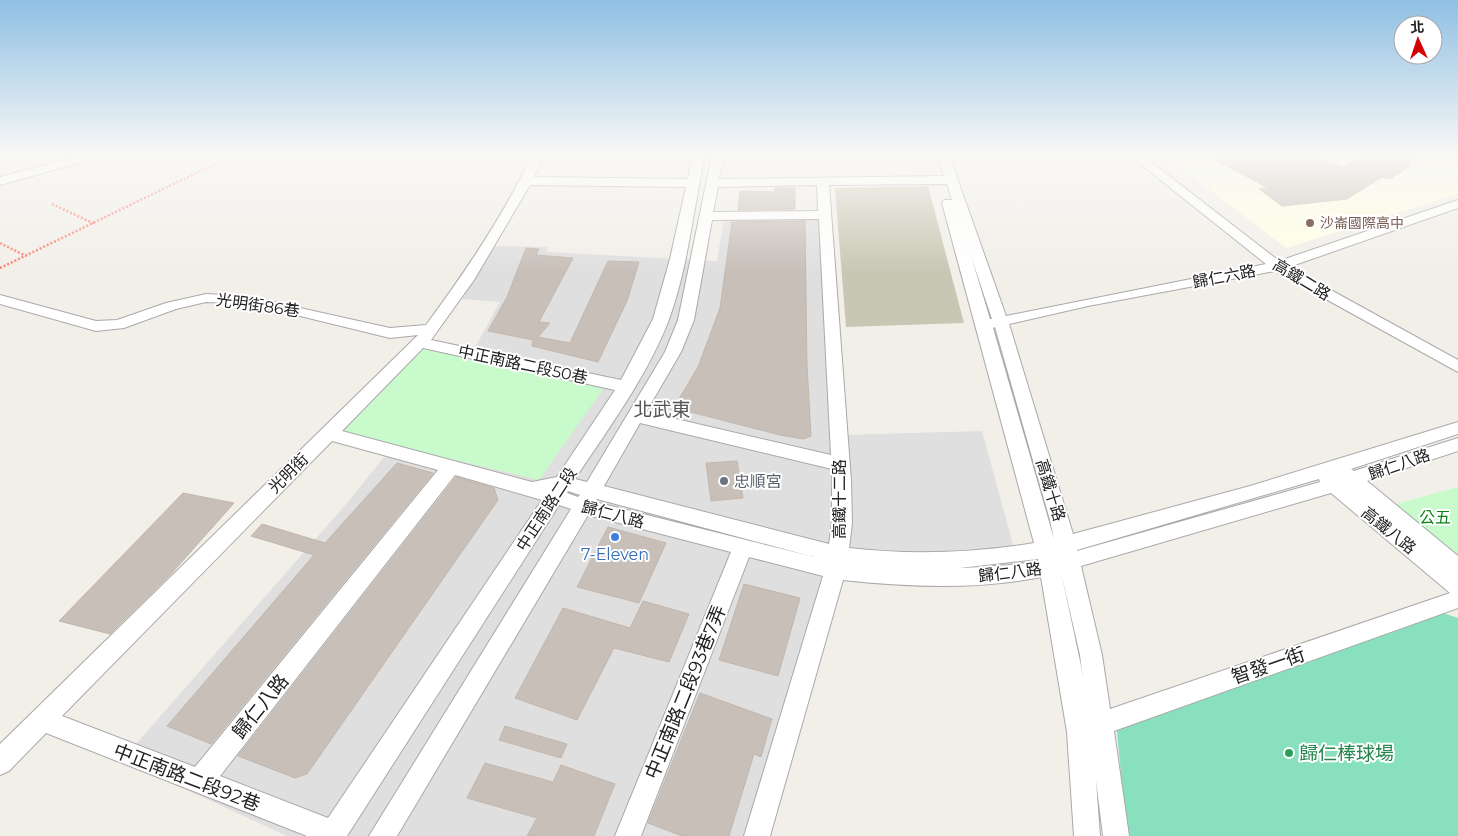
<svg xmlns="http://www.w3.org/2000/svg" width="1458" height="836" font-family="Montserrat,'Noto Sans TC',sans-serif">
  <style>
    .residential { fill: #e0dfdf }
    .education { fill: #ffffe5 }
    .construction { fill: #c7c7b4 }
    .park { fill: #c8facc }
    .pitch { fill: #88e0be }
    .building { fill: #c7bfb8; stroke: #c4b6ab }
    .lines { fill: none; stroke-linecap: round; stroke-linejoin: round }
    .minor-casing { stroke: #a9a9a9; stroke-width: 2 }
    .path { stroke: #fa8072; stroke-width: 2.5; stroke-dasharray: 2 2; stroke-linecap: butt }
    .minor { fill: #fff; fill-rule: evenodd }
    .education-dot { fill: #8d6e63; stroke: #fff; stroke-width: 2 }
    .worship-dot { fill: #6b7280; stroke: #fff; stroke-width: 2 }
    .shop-dot { fill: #3f7fe0; stroke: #fff; stroke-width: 2 }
    .leisure-dot { fill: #2e9e5b; stroke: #fff; stroke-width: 2 }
    .labels { text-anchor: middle; stroke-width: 4; stroke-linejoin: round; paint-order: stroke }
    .far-education-label { font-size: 14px; fill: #785e54; stroke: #fff; text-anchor: start }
    .street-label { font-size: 16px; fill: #222; stroke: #fff }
    .worship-label { font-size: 16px; fill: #5b616d; stroke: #fff; text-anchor: start }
    .park-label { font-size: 16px; fill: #0c8416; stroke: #fff }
    .shop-label { font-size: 16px; fill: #366cbe; stroke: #fff }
    .quarter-label { font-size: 19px; fill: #555; stroke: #fff }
    .near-street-label { font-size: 19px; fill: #222; stroke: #fff }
    .near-leisure-label { font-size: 19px; fill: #27864d; stroke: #fff; text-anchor: start }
  </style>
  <rect width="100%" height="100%" fill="#f2efe9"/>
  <path class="residential" d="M828,216L842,435L982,431L1020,570L843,560L749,836H287L122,760L341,510L478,342L500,302L462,299L495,246L548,247L547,252L717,261L724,218Z"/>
  <path class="education" d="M1164,155H1458V194L1286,248Z"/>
  <path class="construction" d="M928,186L964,323L846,327L835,188Z"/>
  <g class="park">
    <path d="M432,344L603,389L539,480L342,433V418L414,349Z"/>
    <path d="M1458,487V567L1385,507Z"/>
  </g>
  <path class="pitch" d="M1443,613L1458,618V836H1127L1116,722Z"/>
  <g class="building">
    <path d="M1236,155H1312L1343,167L1365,155H1422L1406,165L1410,166L1390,179L1382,177L1347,199L1282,206L1259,189L1268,188L1215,160Z"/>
    <path d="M775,188H795V209L738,210L740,191L775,192Z"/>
    <path d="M805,221L807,365L811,436L803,439L780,435L679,409L676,404L698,367L720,308L732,222Z"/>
    <path d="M526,248L539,249L536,255L573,258L539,322L550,323L538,337L570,343L608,261L639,262L627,301L598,362L532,346L533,340L488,331L507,297Z"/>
    <path d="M737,461L743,498L711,501L706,463Z"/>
    <path d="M397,463L433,473L211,744L167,726L314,555L251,536L262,524L325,543Z"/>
    <path d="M456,477L494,488L498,500L307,774L295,778L238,756Z"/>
    <path d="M183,493L234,503L171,574L110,634L59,621Z"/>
    <path d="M608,527L666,543L639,603L577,587Z"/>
    <path d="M744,584L800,598L778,676L719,660Z"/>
    <path d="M643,601L689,614L669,662L614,648L577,720L515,698L563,608L630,628Z"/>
    <path d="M700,693L772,719L761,757L754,754L729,836H682L648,823Z"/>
    <path d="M505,726L567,744L561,758L499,740Z"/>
    <path d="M485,763L553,782L561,765L615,784L594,836H527L537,818L467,798Z"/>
  </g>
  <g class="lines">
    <defs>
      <g id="minor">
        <path d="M84,155H102L100,157L0,185V177Z"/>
        <path d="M532,155H544L534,177L688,179L693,155H705C693,210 688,269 668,322C646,378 608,429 575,479L587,482L665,352L678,320L712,155H724L719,179L944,176L937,155H949L1006,316L1266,264L1129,155H1142L1279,261L1458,200V208L1289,267L1458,360V372L1275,271L1088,306L1009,324L1073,534L1250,486L1458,422V434L1351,469L1354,471L1458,438V451L1367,481L1458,556V608L1114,731L1129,836H1103L1096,780L1100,836H1074L1067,732L1041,577C976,590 909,587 843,580L770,836H744L823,576L749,557L641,836H615L731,552L588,515L397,836H369L571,509L559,505L347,836H307L46,733L9,771L0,775V744L418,335L390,338L288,313L246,304L206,302L176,309L124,328L96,331L0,304V295L96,321L117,320L166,303L206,294L246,296L390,328L426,325C466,271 504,215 532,155ZM947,184L952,200H944L942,203L1034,543C973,553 910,555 849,548L852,523L851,481L829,185ZM530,185L686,187L670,259L653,319L621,380L431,340L474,280ZM817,185L818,211L713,212L718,187ZM819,219L831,455L646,412L681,352L694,320L712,220ZM971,256L992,319H990ZM995,327L1050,520L1054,539L993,328ZM423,348L615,390L557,477L532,482L342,431ZM640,423L832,469V523L829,544L604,486ZM332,441L438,470L195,767L62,716ZM455,475L542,500L328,818L220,776ZM1319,479L1320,482L1077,551V550ZM568,491L580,495L578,497L567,493ZM1331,493L1450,593L1110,709L1102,655L1081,566ZM597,499L814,557L595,502ZM1038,559V561L1012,565L964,568H960ZM1061,572L1080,655L1083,679L1081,666Z"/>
      </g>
    </defs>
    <use href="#minor" class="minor-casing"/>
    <g class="path">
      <path d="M52,204L95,224"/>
      <path d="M0,243L26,256"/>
      <path d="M0,268L219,162"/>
    </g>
    <use href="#minor" class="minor"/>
  </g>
  <linearGradient id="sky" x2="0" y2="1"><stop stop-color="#8fc0e4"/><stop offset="0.57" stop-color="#f9f8f5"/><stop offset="1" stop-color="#f9f8f5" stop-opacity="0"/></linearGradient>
  <rect width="1458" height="272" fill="url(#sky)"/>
  <circle class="education-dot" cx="1310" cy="223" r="5"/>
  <circle class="worship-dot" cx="724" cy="481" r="5"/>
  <circle class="shop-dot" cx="615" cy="537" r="5"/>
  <circle class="leisure-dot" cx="1289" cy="753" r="5"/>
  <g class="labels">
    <g class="far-education-label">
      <text x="1320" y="228">沙崙國際高中</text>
    </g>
    <g class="street-label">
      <text transform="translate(1224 276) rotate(-11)" y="6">歸仁六路</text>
      <text transform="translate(1302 279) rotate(31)" y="6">高鐵二路</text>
      <text transform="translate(258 305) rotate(8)" y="6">光明街86巷</text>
      <text transform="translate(523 364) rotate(12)" y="6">中正南路二段50巷</text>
      <text transform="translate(1399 464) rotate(-19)" y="6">歸仁八路</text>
      <text transform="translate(288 473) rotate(-45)" y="6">光明街</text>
      <text transform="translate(1051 490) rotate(73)" y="6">高鐵十路</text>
      <text transform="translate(839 499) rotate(-90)" y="6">高鐵十二路</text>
      <text transform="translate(546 509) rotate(-57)" y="6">中正南路二段</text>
      <text transform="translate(613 514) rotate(15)" y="6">歸仁八路</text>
      <text transform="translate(1389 530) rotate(39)" y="6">高鐵八路</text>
      <text transform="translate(1010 572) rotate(-7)" y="6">歸仁八路</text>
    </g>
    <g class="worship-label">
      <text x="734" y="487">忠順宮</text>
    </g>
    <g class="park-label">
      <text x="1435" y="523">公五</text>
    </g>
    <g class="shop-label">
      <text x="615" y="560">7-Eleven</text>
    </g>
    <g class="quarter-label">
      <text x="662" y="416">北武東</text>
    </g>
    <g class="near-street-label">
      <text transform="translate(1268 665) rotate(-19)" y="7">智發一街</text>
      <text transform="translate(685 692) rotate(-68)" y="7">中正南路二段93巷7弄</text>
      <text transform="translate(260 706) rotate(-51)" y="7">歸仁八路</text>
      <text transform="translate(187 777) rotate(21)" y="7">中正南路二段92巷</text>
    </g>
    <g class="near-leisure-label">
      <text x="1299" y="760">歸仁棒球場</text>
    </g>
  </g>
  <g transform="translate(1418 40) rotate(357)"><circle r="24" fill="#ffffff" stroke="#a7a7a7"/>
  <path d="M0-4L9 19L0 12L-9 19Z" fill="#d40000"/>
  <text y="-8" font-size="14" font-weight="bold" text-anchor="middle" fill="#222222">北</text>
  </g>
</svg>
